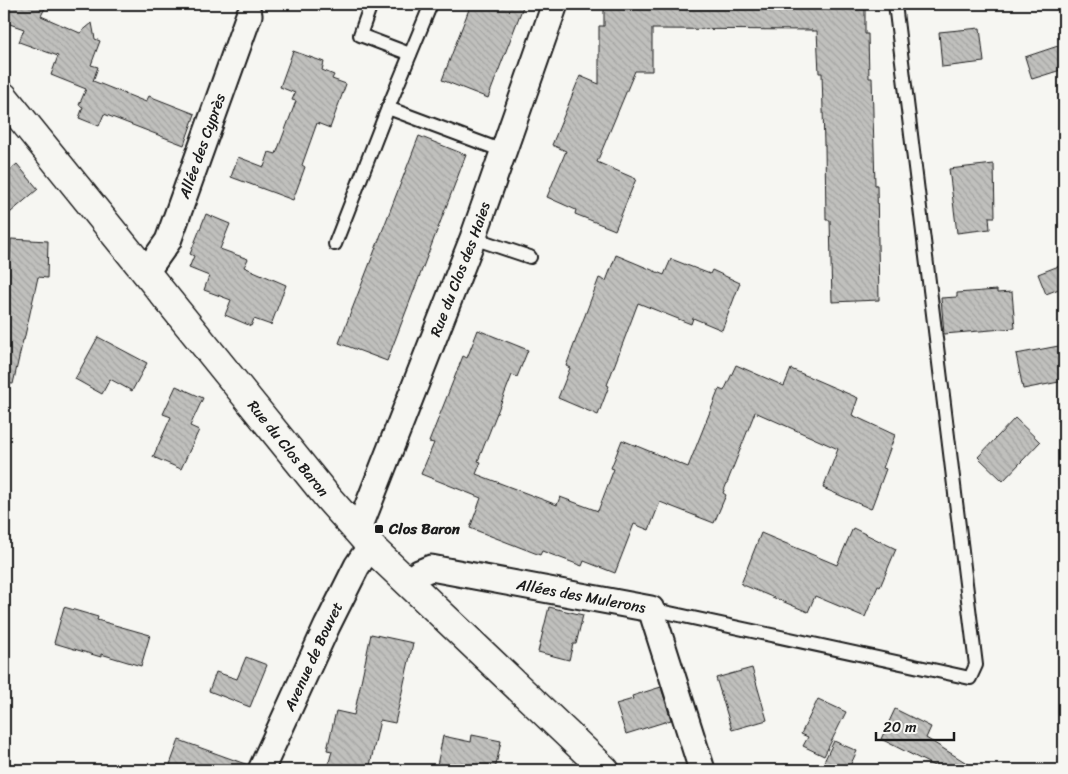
<svg xmlns="http://www.w3.org/2000/svg" width="1068" height="774" font-family="Sriracha,sans-serif">
	<style>
		.building { fill: url(#building-back-hatch); stroke: #1c1c1c }
		.lines { fill: none; stroke-linecap: round; stroke-linejoin: round }
		.service-casing { stroke: #1c1c1c; stroke-width: 16 }
		.minor-casing { stroke: #1c1c1c; stroke-width: 29 }
		.tertiary-casing { stroke: #1c1c1c; stroke-width: 31 }
		.service { stroke: #f6f6f2; stroke-width: 12 }
		.minor { stroke: #f6f6f2; stroke-width: 25 }
		.tertiary { stroke: #f6f6f2; stroke-width: 28 }
		.poi-dot { fill: #1c1c1c; stroke: #f6f6f2; stroke-width: 2 }
		.labels { text-anchor: middle; stroke-width: 4.5; stroke-linejoin: round; paint-order: stroke }
		.street-label { font-size: 15px; fill: #1c1c1c; stroke: #f6f6f2 }
		.poi-label { font-size: 15px; font-weight: bold; fill: #1c1c1c; stroke: #f6f6f2; text-anchor: start }
	</style>
	<defs>
		<pattern id="building-back-hatch" width="6" height="6" patternUnits="userSpaceOnUse" patternTransform="scale(1.25)"><rect width="6" height="6" fill="#c0c0bd"/><path d="M-1 5l2 2M0 0l6 6M5-1l2 2" fill="none" stroke="#a4a4a2"/></pattern>
	</defs>
	<rect width="100%" height="100%" fill="#f6f6f2"/>
	<filter id="ink" filterUnits="userSpaceOnUse"><feTurbulence type="fractalNoise" baseFrequency=".02" numOctaves="2"/><feDisplacementMap in="SourceGraphic" scale="10" xChannelSelector="R" yChannelSelector="G"/><feConvolveMatrix kernelMatrix="1 2 1 2 8 2 1 2 1" color-interpolation-filters="sRGB"/></filter>
	<g filter="url(#ink)">
		<g class="building">
			<path d="M4,4h43l-6,12 39,17 12,-10 3,16 5,2 -9,24 7,2 -5,14 53,21 3,-6 46,18 -11,31 -80,-31 -5,12 -20,-8 4,-11 -4,-2 7,-16 -35,-14 7,-19 -39,-14 5,-13 -20,-7z"/>
			<path d="M471,4h53l-36,94 -46,-18z"/>
			<path d="M604,4h261v30h3l1,44h3l3,107h2l2,115 -47,2 -2,-82h-4l-1,-75h-1l-2,-72h-3l-2,-42h-5v-1l-160,-1v42h-17l-38,91 39,17 -21,51 -40,-16 1,-4 -29,-13 19,-46 -14,-6 28,-69 19,8v-58h5z"/>
			<path d="M980,28l4,34 -42,5 -3,-35z"/>
			<path d="M1064,44v25l-32,10 -7,-22z"/>
			<path d="M293,51l31,11 -2,8 12,5 -2,4 14,5 -16,44 -13,-5 -15,42 3,2 -12,33 -62,-23 7,-20 26,10 5,-15 7,2 20,-53 -4,-1 3,-7 -15,-6z"/>
			<path d="M419,136l47,19 -79,206 -48,-18z"/>
			<path d="M17,164l21,25 -34,29v-43z"/>
			<path d="M994,164l1,53h-6l1,12 -33,4 -8,-64z"/>
			<path d="M206,214l24,10 -10,25 28,10 -4,8 42,18 -15,40 -17,-6 -3,7 -26,-11 6,-15 -27,-10 5,-14 -20,-8 5,-12 -4,-2z"/>
			<path d="M11,239l37,2 -1,37 -9,-1 -14,63h-1l-10,44 -9,-1v-80h4v-44h2z"/>
			<path d="M616,255l48,20 7,-16 39,15 2,-4 28,13 -18,47 -29,-12 -2,6 -53,-21 -31,82 2,1 -11,29 -40,-17 12,-30 -4,-2 33,-88 7,3z"/>
			<path d="M1064,264v23l-18,7 -8,-20z"/>
			<path d="M997,290v3l15,-1 3,36 -71,6 -3,-36 16,-1v-4z"/>
			<path d="M478,330l50,20 -11,27 -5,-2 -34,86 3,1 -5,12 81,31 3,-8 38,14 16,-42 -3,-1 11,-28 66,27 31,-78 5,2 12,-26 48,21 7,-17 67,29 -6,17 43,20 -12,33 3,1 -15,40 -48,-21 15,-39 -83,-37 -32,81 3,2 -12,28 -54,-21 -11,28 -15,-6 -19,49 -31,-12 -2,5 -40,-15 -2,4 -70,-27 11,-30 -60,-24 13,-31 -5,-1 34,-86 4,2z"/>
			<path d="M98,337l49,26 -15,28 -22,-12 -8,15 -27,-15z"/>
			<path d="M1064,345v36l-41,8 -7,-35z"/>
			<path d="M176,386l27,12 -13,28 9,4 -18,39 -28,-12 18,-40 -8,-3z"/>
			<path d="M1015,418l25,24 -37,39 -25,-24z"/>
			<path d="M853,528l43,21 -16,38 -2,-1 -13,31 -50,-21 -7,16 -67,-28 20,-51 76,32z"/>
			<path d="M64,607l34,10 -1,3 53,15 -9,31 -40,-12v3l-47,-14z"/>
			<path d="M549,607l34,8 -7,29h-3l-4,16 -31,-8z"/>
			<path d="M371,634l42,9 -18,80 -15,-3 -11,50h-42l5,-19 -5,-1 9,-39 18,4z"/>
			<path d="M246,657l21,8 -17,42 -41,-16 7,-19 21,7z"/>
			<path d="M752,668l15,52 -35,10 -16,-52z"/>
			<path d="M661,687l10,33 -45,14 -10,-30 17,-5 -1,-3z"/>
			<path d="M818,699l28,13 -22,44 -21,-10 5,-9 -7,-3z"/>
			<path d="M895,709l36,18 -5,11 52,32h-36l-61,-31z"/>
			<path d="M472,735l29,6 -6,29h-59l7,-34 28,6z"/>
			<path d="M179,740l69,25 -1,5h-79z"/>
			<path d="M834,741l23,10 -9,19h-28z"/>
		</g>
		<g class="lines">
			<g class="service-casing">
				<g id="service">
					<path d="M371,4l-11,31 50,19"/>
					<path d="M388,108l43,-104"/>
					<path d="M473,238l57,19"/>
					<path d="M335,244l53,-136 115,43"/>
					<path d="M651,609l319,69 6,-13 -81,-661"/>
				</g>
			</g>
			<g class="minor-casing">
				<g id="minor">
					<path id="s1" d="M146,272l22,-31 81,-226"/>
					<path id="s2" d="M358,531l115,-293 82,-234"/>
					<path id="s3" d="M408,582l11,-9 12,-5 220,41 51,161"/>
					<path id="s4" d="M261,770l66,-144 30,-60 6,-9 12,-6"/>
				</g>
			</g>
			<g class="tertiary-casing">
				<g id="tertiary">
					<path id="s5" d="M4,97l325,402 46,52 230,219"/>
				</g>
			</g>
			<use href="#service" class="service"/>
			<use href="#minor" class="minor"/>
			<use href="#tertiary" class="tertiary"/>
		</g>
	</g>
	<rect class="poi-dot" x="374" y="524" width="10" height="10" rx="2.5"/>
	<g class="labels">
		<g class="street-label">
			<text dy="5" stroke="none"><textPath href="#s1" startOffset="139">Allée des Cyprès</textPath></text>
			<text dy="5" stroke="none"><textPath href="#s2" startOffset="281">Rue du Clos des Haies</textPath></text>
			<text dy="5" stroke="none"><textPath href="#s5" startOffset="452">Rue du Clos Baron</textPath></text>
			<text dy="5" stroke="none"><textPath href="#s3" startOffset="180">Allées des Mulerons</textPath></text>
			<text dy="5" stroke="none"><textPath href="#s4" startOffset="125">Avenue de Bouvet</textPath></text>
		</g>
		<g class="poi-label">
			<text x="389" y="534">Clos Baron</text>
		</g>
	</g>
	<rect width="1068" height="774" fill="none" stroke="#f6f6f2" stroke-width="20"/>
	<rect x="10" y="10" width="1048" height="754" fill="none" stroke="#1c1c1c" stroke-width="2" filter="url(#ink)"/>
	<path d="M876 732v8h78v-8" fill="none" stroke="#1c1c1c" stroke-width="2.5"/>
	<text x="883" y="732" font-size="15" fill="#1c1c1c" stroke="#f6f6f2" stroke-width="4" paint-order="stroke">20 m</text>
</svg>
